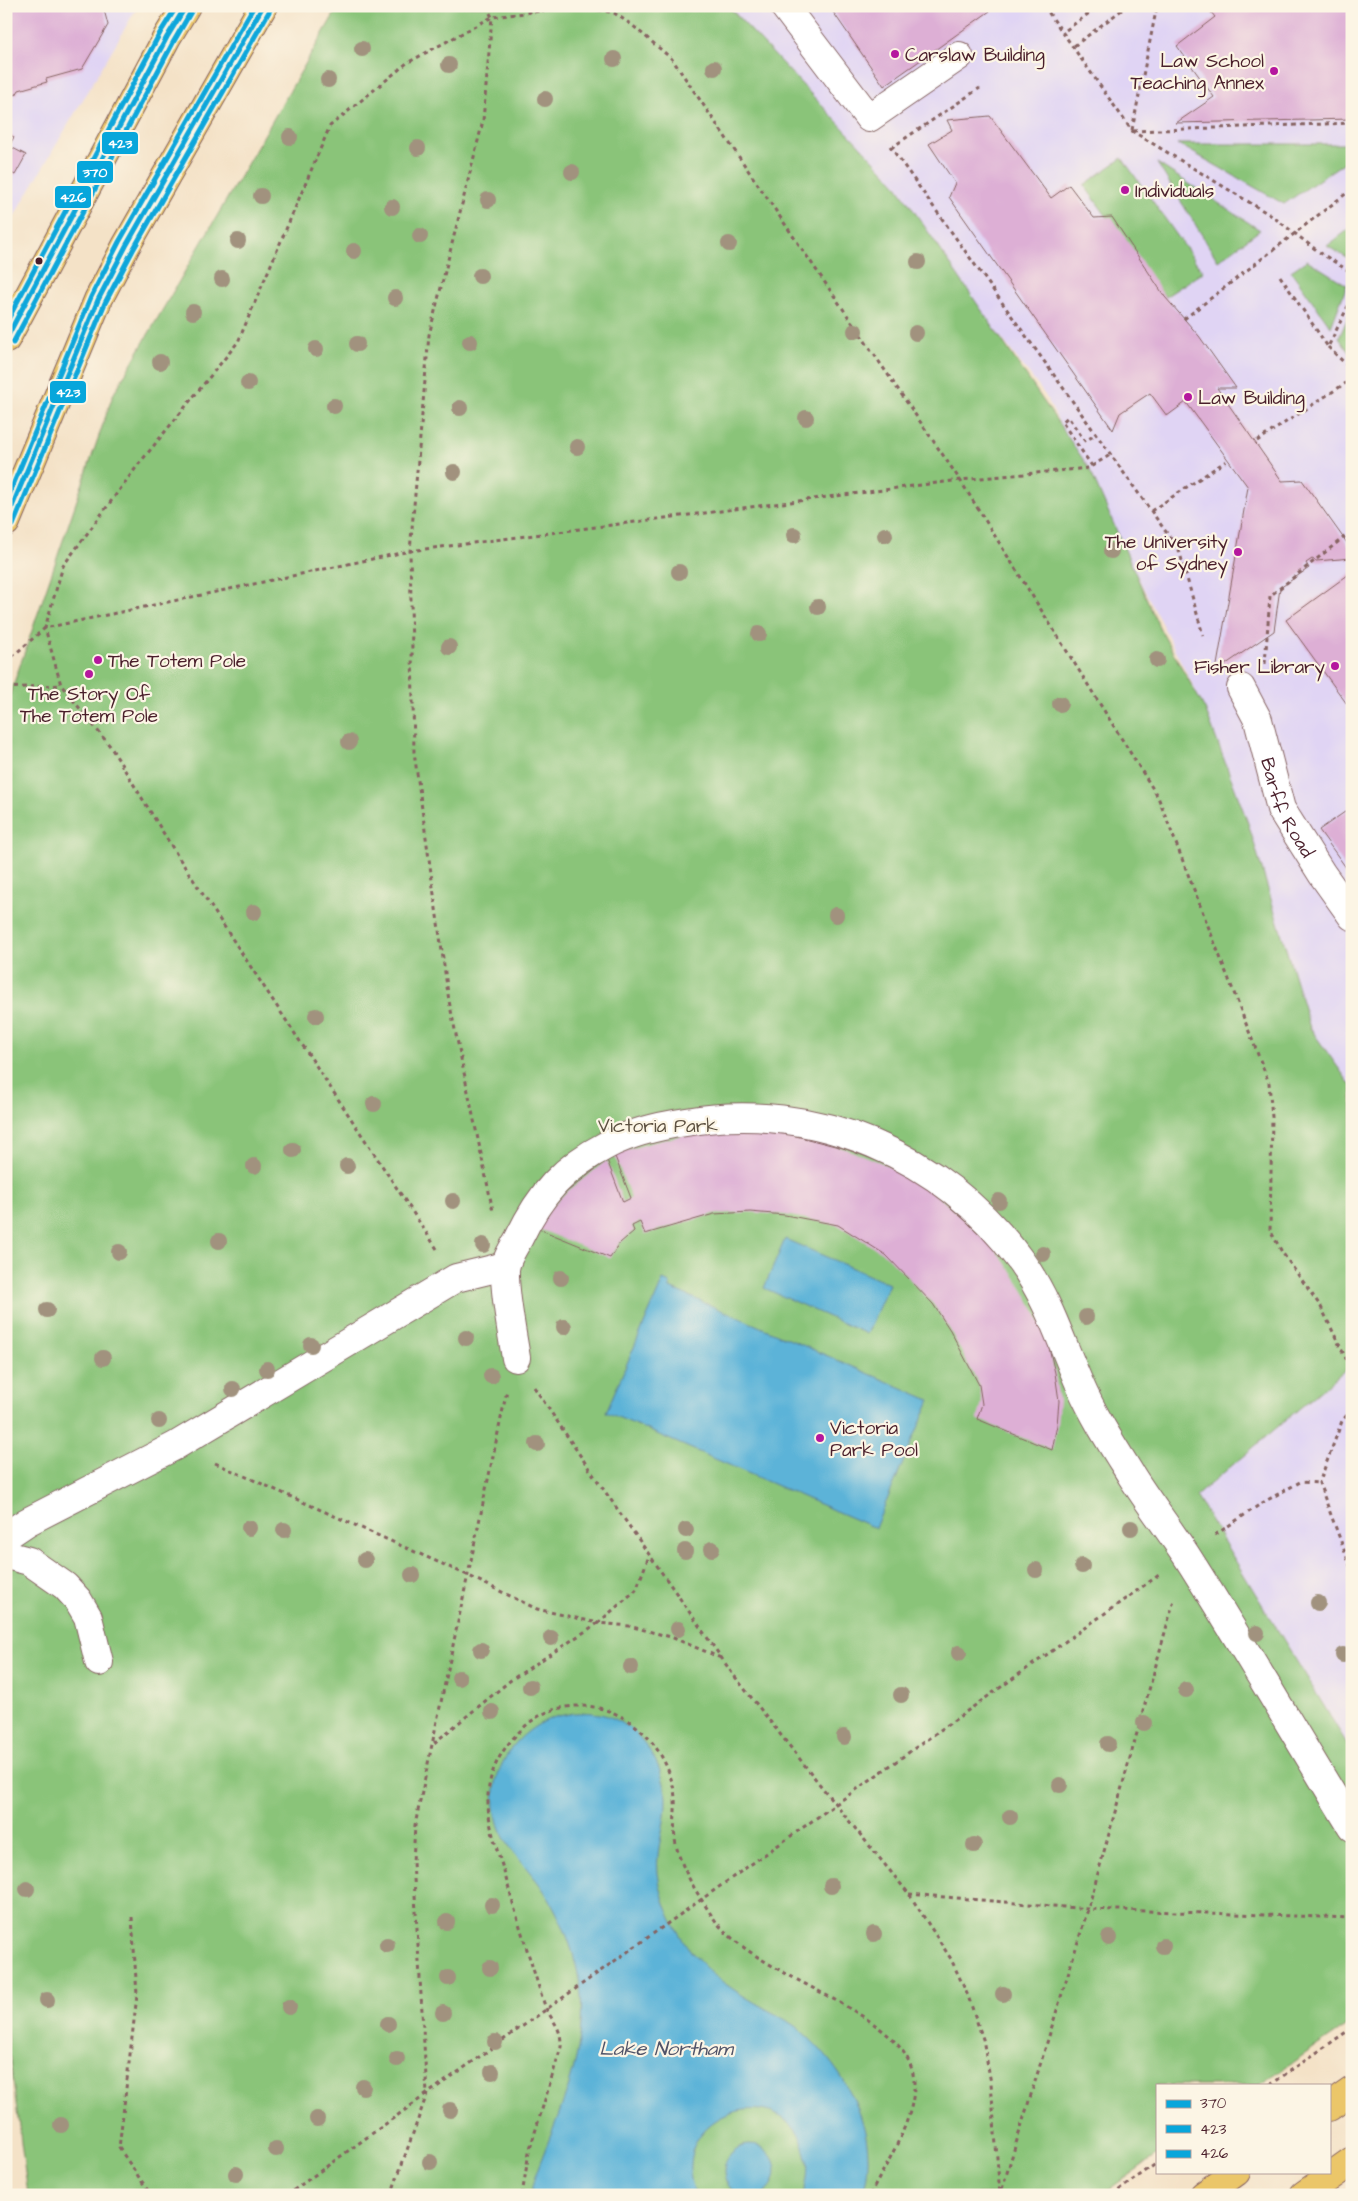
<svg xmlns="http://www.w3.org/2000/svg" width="1358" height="2201" font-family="'Architects Daughter',sans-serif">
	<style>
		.built { fill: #e0d4f4 }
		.green { fill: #8ac479; stroke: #6a7252 }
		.water { fill: #5bb3d8; stroke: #526982 }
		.building { fill: #ddafd5 }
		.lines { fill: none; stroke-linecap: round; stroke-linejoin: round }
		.minor-casing { stroke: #866362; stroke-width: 30 }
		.highway-casing { stroke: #866362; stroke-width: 30 }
		.path { stroke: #866362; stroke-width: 3; stroke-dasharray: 4 4; stroke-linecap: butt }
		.minor { stroke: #fff; stroke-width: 28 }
		.highway { stroke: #ebc669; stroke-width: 28 }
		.bus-1-casing { stroke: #fcf5e5; stroke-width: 9 }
		.bus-2-casing { stroke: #fcf5e5; stroke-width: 9 }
		.bus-3-casing { stroke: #fcf5e5; stroke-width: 9 }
		.bus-1 { stroke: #07a6db; stroke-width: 5 }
		.bus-2 { stroke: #07a6db; stroke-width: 5 }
		.bus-3 { stroke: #07a6db; stroke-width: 5 }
		.tree { fill: #a1927e }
		.poi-dot { fill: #b5179e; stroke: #fcf5e5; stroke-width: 2 }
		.bus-dot { fill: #4a1f2b; stroke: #fcf5e5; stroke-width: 2 }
		.labels { text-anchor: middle; stroke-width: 4.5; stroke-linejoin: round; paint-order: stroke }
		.poi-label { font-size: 19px; fill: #4a1f2b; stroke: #fcf5e5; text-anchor: start }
		.street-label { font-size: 19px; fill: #4a1f2b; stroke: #fcf5e5 }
		.park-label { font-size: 19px; fill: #5d5142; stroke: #fcf5e5 }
		.water-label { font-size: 20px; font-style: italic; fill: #505368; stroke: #fcf5e5 }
		.line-badge { stroke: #fcf5e5; stroke-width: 2 }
		.badge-label { font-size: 14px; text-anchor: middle; font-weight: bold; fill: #fff }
	</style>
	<rect width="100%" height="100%" fill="#fcf5e5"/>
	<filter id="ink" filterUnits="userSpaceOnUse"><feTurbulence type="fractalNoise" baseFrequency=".02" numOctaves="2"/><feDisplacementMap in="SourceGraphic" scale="10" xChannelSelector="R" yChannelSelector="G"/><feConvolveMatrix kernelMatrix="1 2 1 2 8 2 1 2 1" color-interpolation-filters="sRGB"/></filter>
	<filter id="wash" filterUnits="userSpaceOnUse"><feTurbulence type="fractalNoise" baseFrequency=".0096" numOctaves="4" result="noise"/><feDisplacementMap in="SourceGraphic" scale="20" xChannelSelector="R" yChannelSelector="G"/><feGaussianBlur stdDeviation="1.12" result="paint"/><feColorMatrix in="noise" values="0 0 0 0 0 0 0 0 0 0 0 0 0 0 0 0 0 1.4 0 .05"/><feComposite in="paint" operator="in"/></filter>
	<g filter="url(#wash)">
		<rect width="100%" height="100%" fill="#f4e2c7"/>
		<g class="built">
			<path d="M6,6h132l-132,224z"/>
			<path d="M726,6h626v1093l-42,-71 -105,-319 -160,-314 -207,-271z"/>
			<path d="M1352,1364v390l-156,-258z"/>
		</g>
		<g class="green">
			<path d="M339,6h389l167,177 194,285 71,161 45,80 43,114 62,205 42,59v277l-156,132 156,256v270l-93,63h-102v70l-56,40h-1073l-22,-167v-1322l107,-311z"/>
			<path d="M1178,144h174v13l-68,47z"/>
			<path d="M1122,158l81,114 -38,25 -81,-112z"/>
			<path d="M1157,163l103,67 -42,31z"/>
			<path d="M1352,227v34l-25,-15z"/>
			<path d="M1307,260l40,25 -16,42 -40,-56z"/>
			<path d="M1352,308v46l-1,1 -12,-17z"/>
		</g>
		<g class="water">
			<path d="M785,1239l104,45 -22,50 -103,-46z"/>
			<path d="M663,1280l7,3v5l260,112 -55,128 -269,-116z"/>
			<path d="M574,1713c7,0 13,-1 19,0 40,3 71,47 73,85 1,26 -11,49 -8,75 3,25 12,46 25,67 19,30 46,48 76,65 12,7 25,13 36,21 48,38 89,107 67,169h-60c6,-11 7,-29 4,-41 -18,-81 -145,-42 -110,41h-166l5,-19c23,-62 54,-123 45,-190 -5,-36 -21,-76 -43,-105 -13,-17 -29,-32 -37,-52 -17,-47 7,-93 52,-111 7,-3 15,-3 22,-5z"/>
			<circle cx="750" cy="2171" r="26"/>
		</g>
		<g id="blocks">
			<g class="building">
				<path d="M6,6h97l5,19 -26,44 -36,10 1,3 -28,8 -3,5 -10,-5z"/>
				<path d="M829,6h168l-113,80z"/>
				<path d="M1206,6h146v113l-176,4 38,-26 -37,-51 38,-29z"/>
				<path d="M990,116l61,82 18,-13 25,33 18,-1 53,80 34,39 37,52h-19l65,93 20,-1 50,70v8l-36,3 -4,-2 -6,4 3,5 -29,20 -6,43 -58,40 32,-184 -62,-85 -19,14 -17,-23 -30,20 -7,17 -164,-233 6,-14 -26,-39 23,-14 -5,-10z"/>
				<path d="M6,133l8,4 -5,9 17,9 -11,20 -9,-5z"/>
				<path d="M1352,572v139l-66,-91z"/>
				<path d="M1352,807v69l-33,-46z"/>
				<path d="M719,1131h34l35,3 55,14 37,14 38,20 21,15 28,25 28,27 21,29 19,32 13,33 7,30 4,28 -2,24 -5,25 -75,-31 5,-15 -3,-19 -29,-55 -17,-26 -47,-49 -48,-30 -53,-10 -35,-3 -36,2 -69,20 -5,-12 -8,4 2,5 -14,12 -10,15 -71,-29 10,-19 15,-16 43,-34 16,42 8,-4 -17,-44 36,-11 33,-8z"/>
			</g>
		</g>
	</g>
	<g filter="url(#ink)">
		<use href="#blocks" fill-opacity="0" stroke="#866362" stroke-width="1"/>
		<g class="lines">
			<g class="minor-casing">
				<g id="minor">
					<path d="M784,6l85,112 90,-62"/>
					<path id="s1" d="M1241,688l17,32 23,89 41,65 30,42"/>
					<path d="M516,1358c-4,-26 -12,-64 -11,-89 1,-10 9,-22 14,-31 21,-44 45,-71 88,-93 25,-13 52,-19 79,-23 129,-22 257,33 334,138 28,38 41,82 60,125 14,32 33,61 51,90 17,27 37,53 55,80 57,89 110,181 166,272"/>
					<path d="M6,1536l21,-14 148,-76 281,-168 49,-12"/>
					<path d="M6,1555l23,6 36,25 13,14 10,17 11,45"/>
				</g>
			</g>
			<g class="highway-casing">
				<g id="highway">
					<path d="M6,339l161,-302 19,-31"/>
					<path d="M6,522l92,-222 28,-54 137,-240"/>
					<path d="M1329,2107l23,-16"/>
					<path d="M1204,2195l32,-23"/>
					<path d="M1304,2195l48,-34"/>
				</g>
			</g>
			<g class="path">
				<path d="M486,6l6,11 -9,104 -54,214 -19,216 4,201 35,249 44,210"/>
				<path d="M1044,6l88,125 140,85 47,36 33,21"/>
				<path d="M1066,30l33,-24"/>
				<path d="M1074,46l53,-40"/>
				<path d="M1132,130l25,-124"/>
				<path d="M1133,131l219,-8"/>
				<path d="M890,146l289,404 24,85"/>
				<path d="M891,148l89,-60"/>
				<path d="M1280,276l48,71 24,-49"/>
				<path d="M1184,319l168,-130"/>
				<path d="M1328,347l24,23"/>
				<path d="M1257,441l95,-62"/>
				<path d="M1092,466l18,-11"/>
				<path d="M1151,511l75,-50"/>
				<path d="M6,662l39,-34 365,-77 550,-71 129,-12 3,-2 -30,-44 6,-5 17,24 10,-6"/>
				<path d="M1265,664l5,-68 82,-65"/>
				<path d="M6,688l55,-3"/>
				<path d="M437,1249l-260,-394 -67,-109 -49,-61 -16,-57 18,-62 75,-101 100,-123 92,-216 77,-63 85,-46 65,-8 33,-1 24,5 18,12 40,34 288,421 198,317 111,286 3,34 -2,113 12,22 39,55 31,64"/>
				<path d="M534,1387l56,83 142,203 104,132 73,89 42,65 17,37 15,43 8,44 9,112"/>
				<path d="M1352,1409l-10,12 -23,62 33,88"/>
				<path d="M215,1463l252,112 70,34 61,14 38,-33 13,-34"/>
				<path d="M1215,1535l47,-32 38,-21 19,1"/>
				<path d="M434,1743l77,-63 87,-57 31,3 42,11 50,21"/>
				<path d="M909,1894l179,15 264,9"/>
				<path d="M132,1917l5,78 -18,153 32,47"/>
				<path d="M1270,2085l82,-57"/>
				<path d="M1002,2189l86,-280 86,-309"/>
				<path d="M287,2195l140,-101 -14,-232 2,-37 92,-435"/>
				<path d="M391,2195l36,-101 732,-519"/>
				<path d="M522,2195l7,-43 32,-105c1,-22 -11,-26 -17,-44 -14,-43 -27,-85 -39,-128 -8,-26 -18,-52 -17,-79 1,-31 21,-58 45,-76 18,-13 44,-17 66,-12 40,10 67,43 75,82 3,16 -1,33 1,49 4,27 22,54 37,77 40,61 183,91 200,154 11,38 -25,92 -42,125"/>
				<path d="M1112,2195l45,-32"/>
			</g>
			<use href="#minor" class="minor"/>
			<use href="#highway" class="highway"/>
			<g class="bus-1-casing">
				<g id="bus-1">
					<path d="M6,339l161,-302 19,-31"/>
					<path d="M6,521l92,-221 28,-54 137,-240"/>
				</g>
			</g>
			<g class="bus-2-casing">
				<g id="bus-2">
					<path d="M13,343l161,-302 18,-31"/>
					<path d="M13,525l92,-222 28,-53 137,-240"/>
				</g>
			</g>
			<g class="bus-3-casing">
				<g id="bus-3">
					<path d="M6,323l154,-290 17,-27"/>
					<path d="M6,502l85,-205 28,-55 135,-236"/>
				</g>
			</g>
			<use href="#bus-1" class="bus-1"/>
			<use href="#bus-2" class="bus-2"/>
			<use href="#bus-3" class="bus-3"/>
		</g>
		<g class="tree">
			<circle cx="362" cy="49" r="8"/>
			<circle cx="614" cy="59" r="8"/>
			<circle cx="449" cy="65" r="8"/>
			<circle cx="714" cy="68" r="8"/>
			<circle cx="328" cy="80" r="8"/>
			<circle cx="545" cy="99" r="8"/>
			<circle cx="290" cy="137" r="8"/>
			<circle cx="418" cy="148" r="8"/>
			<circle cx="572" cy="172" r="8"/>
			<circle cx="261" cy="196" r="8"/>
			<circle cx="488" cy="200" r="8"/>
			<circle cx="392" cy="207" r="8"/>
			<circle cx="420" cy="236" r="8"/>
			<circle cx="238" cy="241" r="8"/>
			<circle cx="729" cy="244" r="8"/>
			<circle cx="354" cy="251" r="8"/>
			<circle cx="918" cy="262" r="8"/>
			<circle cx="480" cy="276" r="8"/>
			<circle cx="222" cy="279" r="8"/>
			<circle cx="395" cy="298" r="8"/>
			<circle cx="193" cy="312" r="8"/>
			<circle cx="855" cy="331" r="8"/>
			<circle cx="916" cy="333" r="8"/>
			<circle cx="470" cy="342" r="8"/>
			<circle cx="357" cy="344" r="8"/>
			<circle cx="316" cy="349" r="8"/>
			<circle cx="160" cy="362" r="8"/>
			<circle cx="248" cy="383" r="8"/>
			<circle cx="334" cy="406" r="8"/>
			<circle cx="460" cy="408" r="8"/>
			<circle cx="806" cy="418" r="8"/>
			<circle cx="577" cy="447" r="8"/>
			<circle cx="454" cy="472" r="8"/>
			<circle cx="794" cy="535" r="8"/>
			<circle cx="885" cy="535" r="8"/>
			<circle cx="1111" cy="551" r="8"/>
			<circle cx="679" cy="572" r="8"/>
			<circle cx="818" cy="607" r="8"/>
			<circle cx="759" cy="634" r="8"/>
			<circle cx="449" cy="647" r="8"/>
			<circle cx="1157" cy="660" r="8"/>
			<circle cx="1060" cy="704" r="8"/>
			<circle cx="349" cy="742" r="8"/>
			<circle cx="254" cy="912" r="8"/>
			<circle cx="836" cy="915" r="8"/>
			<circle cx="316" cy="1016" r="8"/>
			<circle cx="374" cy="1104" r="8"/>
			<circle cx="293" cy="1150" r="8"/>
			<circle cx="254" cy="1166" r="8"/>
			<circle cx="347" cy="1166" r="8"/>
			<circle cx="453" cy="1201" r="8"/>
			<circle cx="999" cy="1201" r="8"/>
			<circle cx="219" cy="1241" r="8"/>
			<circle cx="483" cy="1245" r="8"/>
			<circle cx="119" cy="1252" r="8"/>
			<circle cx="1043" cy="1254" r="8"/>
			<circle cx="561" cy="1278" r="8"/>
			<circle cx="47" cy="1310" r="8"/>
			<circle cx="1086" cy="1317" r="8"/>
			<circle cx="564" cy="1327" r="8"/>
			<circle cx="466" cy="1338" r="8"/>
			<circle cx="311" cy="1345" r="8"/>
			<circle cx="103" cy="1358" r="8"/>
			<circle cx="267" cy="1369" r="8"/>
			<circle cx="491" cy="1376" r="8"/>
			<circle cx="233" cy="1389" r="8"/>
			<circle cx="159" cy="1421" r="8"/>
			<circle cx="537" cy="1444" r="8"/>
			<circle cx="249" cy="1528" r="8"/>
			<circle cx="1131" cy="1528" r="8"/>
			<circle cx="284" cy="1530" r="8"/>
			<circle cx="686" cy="1530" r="8"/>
			<circle cx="712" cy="1549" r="8"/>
			<circle cx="685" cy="1551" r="8"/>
			<circle cx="365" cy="1560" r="8"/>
			<circle cx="1082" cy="1566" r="8"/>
			<circle cx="1036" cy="1570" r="8"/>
			<circle cx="412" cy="1575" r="8"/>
			<circle cx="1318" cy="1603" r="8"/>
			<circle cx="678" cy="1629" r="8"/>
			<circle cx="1257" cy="1633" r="8"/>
			<circle cx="551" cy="1638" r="8"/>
			<circle cx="481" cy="1650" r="8"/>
			<circle cx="959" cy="1653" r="8"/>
			<circle cx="1343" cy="1655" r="8"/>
			<circle cx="631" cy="1667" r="8"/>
			<circle cx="459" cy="1678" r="8"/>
			<circle cx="530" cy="1687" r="8"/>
			<circle cx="1186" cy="1690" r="8"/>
			<circle cx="901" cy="1695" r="8"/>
			<circle cx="492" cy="1712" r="8"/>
			<circle cx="1144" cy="1723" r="8"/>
			<circle cx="844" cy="1737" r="8"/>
			<circle cx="1108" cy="1744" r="8"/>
			<circle cx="1060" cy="1785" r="8"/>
			<circle cx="1010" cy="1817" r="8"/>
			<circle cx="974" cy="1845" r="8"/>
			<circle cx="831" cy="1886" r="8"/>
			<circle cx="27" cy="1889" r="8"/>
			<circle cx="492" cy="1905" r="8"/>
			<circle cx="447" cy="1922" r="8"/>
			<circle cx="874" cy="1934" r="8"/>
			<circle cx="1109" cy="1938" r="8"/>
			<circle cx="387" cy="1945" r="8"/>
			<circle cx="1163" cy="1946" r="8"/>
			<circle cx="490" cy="1968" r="8"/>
			<circle cx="448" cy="1978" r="8"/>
			<circle cx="1003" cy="1994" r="8"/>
			<circle cx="47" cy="2000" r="8"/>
			<circle cx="289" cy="2007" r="8"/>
			<circle cx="443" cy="2013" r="8"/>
			<circle cx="388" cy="2024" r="8"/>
			<circle cx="495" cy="2042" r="8"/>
			<circle cx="397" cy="2059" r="8"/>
			<circle cx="492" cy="2072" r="8"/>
			<circle cx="363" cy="2087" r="8"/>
			<circle cx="450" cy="2110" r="8"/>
			<circle cx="317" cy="2119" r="8"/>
			<circle cx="61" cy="2125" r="8"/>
			<circle cx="276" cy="2149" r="8"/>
			<circle cx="430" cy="2162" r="8"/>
			<circle cx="236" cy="2174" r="8"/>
		</g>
	</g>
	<g class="poi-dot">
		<circle cx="895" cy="54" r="5"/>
		<circle cx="1274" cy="71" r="5"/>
		<circle cx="1125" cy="190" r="5"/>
		<circle cx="1188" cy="397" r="5"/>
		<circle cx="1238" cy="552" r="5"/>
		<circle cx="98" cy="660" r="5"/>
		<circle cx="1335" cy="666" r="5"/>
		<circle cx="89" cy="674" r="5"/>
		<circle cx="820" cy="1438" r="5"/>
	</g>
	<circle class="bus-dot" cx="39" cy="261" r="4.5"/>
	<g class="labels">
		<g class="poi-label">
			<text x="905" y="61">Carslaw Building</text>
			<text x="1264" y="67" text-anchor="end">Law School<tspan x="1264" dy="22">Teaching Annex</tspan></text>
			<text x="1135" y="197">Individuals</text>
			<text x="1198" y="404">Law Building</text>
			<text x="1228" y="548" text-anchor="end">The University<tspan x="1228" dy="22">of Sydney</tspan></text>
			<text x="108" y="667">The Totem Pole</text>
			<text x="1325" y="673" text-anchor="end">Fisher Library</text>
			<text x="89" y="700" text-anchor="middle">The Story Of<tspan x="89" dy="22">The Totem Pole</tspan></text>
			<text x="830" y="1434">Victoria<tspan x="830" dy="22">Park Pool</tspan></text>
		</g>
		<g class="street-label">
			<text dy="7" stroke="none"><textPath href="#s1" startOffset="129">Barff Road</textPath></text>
		</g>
		<g class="park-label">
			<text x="658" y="1132">Victoria Park</text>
		</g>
		<g class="water-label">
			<text x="666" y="2055">Lake Northam</text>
		</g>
	</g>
	<g class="line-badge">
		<rect x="101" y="131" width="38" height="24" rx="5" fill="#07a6db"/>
		<rect x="76" y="160" width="38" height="24" rx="5" fill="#07a6db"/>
		<rect x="54" y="185" width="38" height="24" rx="5" fill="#07a6db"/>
		<rect x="49" y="380" width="38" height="24" rx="5" fill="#07a6db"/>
	</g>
	<g class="badge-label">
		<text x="120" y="148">423</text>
		<text x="95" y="177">370</text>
		<text x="73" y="202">426</text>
		<text x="68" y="397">423</text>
	</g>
	<rect width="1358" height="2201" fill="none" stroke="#fcf5e5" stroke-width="25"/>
	<rect x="1156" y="2084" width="175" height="90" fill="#fcf5e5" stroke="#b59f9b"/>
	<rect x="1166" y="2100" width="25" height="8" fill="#07a6db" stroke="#b59f9b"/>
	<text x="1200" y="2108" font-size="15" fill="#4a1f2b">370</text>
	<rect x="1166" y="2125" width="25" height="8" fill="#07a6db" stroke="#b59f9b"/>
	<text x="1200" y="2134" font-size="15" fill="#4a1f2b">423</text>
	<rect x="1166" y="2150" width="25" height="8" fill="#07a6db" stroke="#b59f9b"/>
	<text x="1200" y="2158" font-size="15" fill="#4a1f2b">426</text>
</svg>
